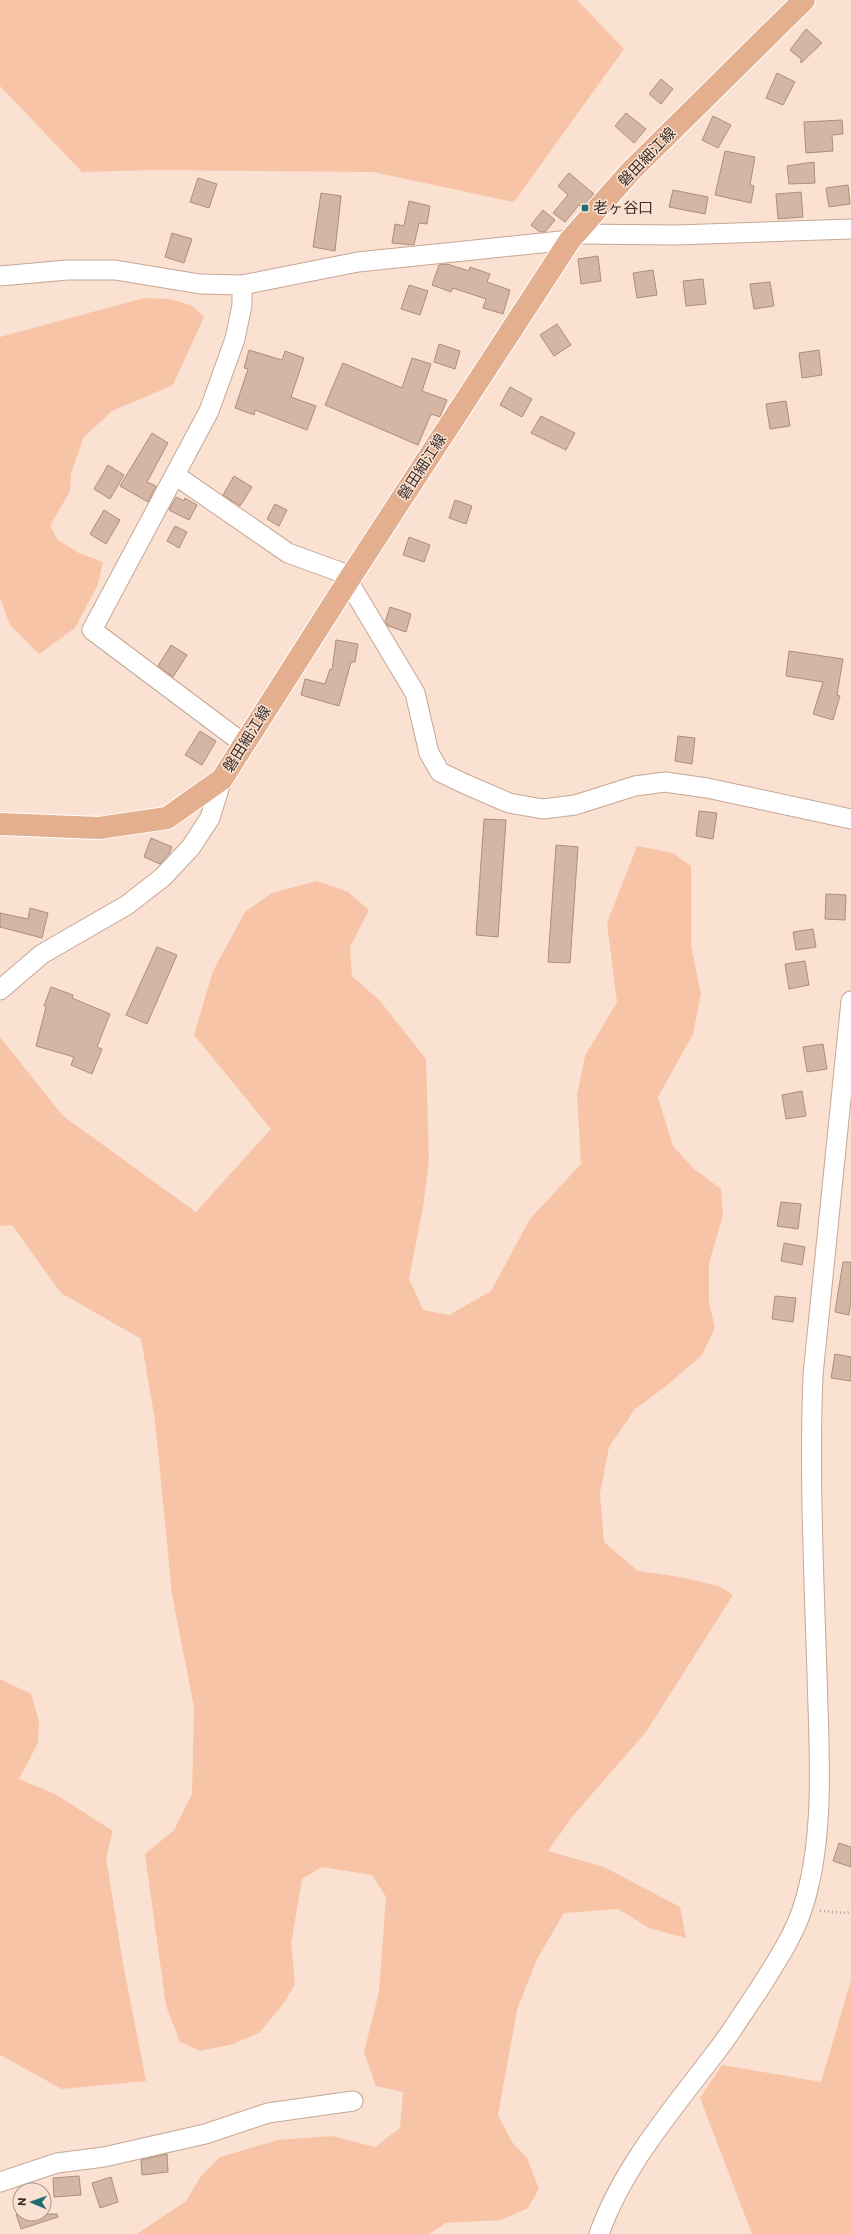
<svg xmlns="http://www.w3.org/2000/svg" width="851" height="2234" font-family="Commissioner,'Noto Sans JP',sans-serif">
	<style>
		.green { fill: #f7c4a7 }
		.building { fill: #d5b6a4; stroke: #ac8e7d }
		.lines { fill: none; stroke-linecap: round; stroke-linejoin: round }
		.minor-casing { stroke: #c5a795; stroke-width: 21 }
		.major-casing { stroke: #fff; stroke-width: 24 }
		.path { stroke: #b7a296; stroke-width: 2.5; stroke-dasharray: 1 3; stroke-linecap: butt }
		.minor { stroke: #fff; stroke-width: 19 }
		.major { stroke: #e3af8e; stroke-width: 22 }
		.poi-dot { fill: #206c71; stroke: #fbe1d2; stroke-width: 1.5 }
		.labels { text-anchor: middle; stroke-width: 3; stroke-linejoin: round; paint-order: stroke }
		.street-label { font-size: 15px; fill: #3a2e27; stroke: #fbe1d2 }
		.poi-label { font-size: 15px; fill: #3a2e27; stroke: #fbe1d2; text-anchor: start }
	</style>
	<rect width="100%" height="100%" fill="#fbe1d2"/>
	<g class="green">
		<path d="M0,0h577l47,49 -110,153 -141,-30 -219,-2 -72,2 -82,-86z"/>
		<path d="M144,298l25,1 22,6 13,12 -31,68 -61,26 -28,26 -13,36 -1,18 -20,35 8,14 21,13 24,9 -5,22 -23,44 -36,26 -29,-29 -10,-27v-261z"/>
		<path d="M637,846l36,7 18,13v80l10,48 -8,40 -35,63 15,49 20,22 28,21 2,26 -14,48v40l6,25 -13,27 -37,32 -30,22 -26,38 -9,46 4,49 34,29 42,6 39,9 14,9 -87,137 -74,85 -24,34 56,16 76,40 6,31 -37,-10 -31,-19 -54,4 -28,48 -19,49 -19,105 14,27 15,16 12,31 -11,19 -27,12 -55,3 -17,11h-292l49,-33 15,-25 19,-19 58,-17 54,-4 43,11 25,-19 3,-36 -27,-6 -12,-34 15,-60 7,-95 -14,-22 -50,-8 -20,12 -11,65 4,40 -11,19 -25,30 -26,11 -33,7 -20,-9 -14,-36 -21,-152 29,-24 18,-36 2,-87 -22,-112 -17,-175 -14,-81 -80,-46 -49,-68 -12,1v-189l63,79 133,96 75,-83 -77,-94 19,-64 32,-59 27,-19 45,-12 31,11 21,18 -19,37 2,29 28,25 46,58 3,102 -6,46 -14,72 14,31 26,5 42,-24 39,-72 51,-55 -4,-69 8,-39 32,-54 -10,-79z"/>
		<path d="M0,1679l31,15 8,27 -1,22 -19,36 36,15 58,37 -7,26 16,101 24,123 -84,8 -62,-34z"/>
		<path d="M851,1980v254h-99l-52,-136 22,-33 99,17z"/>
	</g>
	<g class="building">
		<path d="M806,29l16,14 -21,20v-4l-11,-9z"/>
		<path d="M777,73l18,9 -12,23 -17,-7z"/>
		<path d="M661,79l12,10 -12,15 -12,-10z"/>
		<path d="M626,113l20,16 -12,14 -19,-17z"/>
		<path d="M713,116l18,9 -13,23 -16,-8z"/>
		<path d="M842,120l1,14 -11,1 1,16 -27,2 -2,-31z"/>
		<path d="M725,151l30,6 -5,28 4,1 -3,17 -36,-8z"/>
		<path d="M814,162l1,21 -26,1 -2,-18z"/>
		<path d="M569,173l25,21 -12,13 -3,-2 -14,17 -12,-9 15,-18 -10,-9z"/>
		<path d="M198,178l19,6 -8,24 -19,-6z"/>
		<path d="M848,185l2,19 -21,3 -3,-19z"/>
		<path d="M673,190l35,7 -3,17 -36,-7z"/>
		<path d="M801,192l2,25 -25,2 -2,-25z"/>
		<path d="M321,193l20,3 -6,55 -22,-4z"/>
		<path d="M409,201l21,5 -3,18 -8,-1 -5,22 -22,-2 3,-19 9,2z"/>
		<path d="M543,210l12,10 -10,12h-5l-9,-7z"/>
		<path d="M172,233l20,6 -8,24 -19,-6z"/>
		<path d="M598,256l3,25 -20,3 -3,-25z"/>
		<path d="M447,264l22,7 1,-4 20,7 -3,8 23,8 -7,24 -20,-6 3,-9 -33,-11 -2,4 -19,-7 7,-20z"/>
		<path d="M653,270l4,25 -20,3 -4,-25z"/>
		<path d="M703,279l3,25 -20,2 -3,-25z"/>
		<path d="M770,282l4,24 -20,3 -4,-25z"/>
		<path d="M409,285l19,6 -8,24 -19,-6z"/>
		<path d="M557,324l14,21 -17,11 -14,-21z"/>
		<path d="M439,344l21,7 -5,18 -21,-7z"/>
		<path d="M249,350l33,10 3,-9 19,7 -13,39 25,9 -9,24 -52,-20 -1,5 -19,-7 13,-39 -4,-1z"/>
		<path d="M819,350l3,25 -20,3 -3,-25z"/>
		<path d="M412,358l19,6 -9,27 25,9 -7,17 -9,-3 -13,31 -93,-40 18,-42 59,25z"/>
		<path d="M510,387l22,12 -10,18 -22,-12z"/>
		<path d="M786,401l4,25 -20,3 -4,-25z"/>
		<path d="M541,416l34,17 -9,17 -35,-17z"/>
		<path d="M152,433l16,10 -21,39 9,4 -8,16 -28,-16z"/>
		<path d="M108,465l16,10 -14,24 -16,-10z"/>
		<path d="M234,476l18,11 -12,19 -17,-11z"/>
		<path d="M176,497l8,4 1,-3 12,7 -8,15 -20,-10z"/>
		<path d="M455,500l17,6 -6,18 -17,-6z"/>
		<path d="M275,504l12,6 -8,16 -12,-7z"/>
		<path d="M104,510l16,10 -14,24 -16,-10z"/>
		<path d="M175,526l12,6 -8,16 -12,-7z"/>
		<path d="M409,537l21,8 -6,17 -21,-7z"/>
		<path d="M390,607l21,7 -5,18 -18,-6 -3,-4z"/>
		<path d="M336,640l22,4 -3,18h-4l-12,44 -38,-11 4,-16 20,5 5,-15 2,1z"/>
		<path d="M171,645l16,10 -14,22 -15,-11z"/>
		<path d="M789,651l54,8 -6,36 3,1 -7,24 -20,-6 10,-32 -37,-6z"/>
		<path d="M200,731l16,10 -14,24 -17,-10z"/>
		<path d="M678,736l17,2 -3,26 -17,-3z"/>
		<path d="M699,811l18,2 -4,26 -17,-3z"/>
		<path d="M484,819l22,1 -8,117 -22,-2z"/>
		<path d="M151,838l21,9 -3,7 -9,10 -16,-7z"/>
		<path d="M556,845l22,2 -8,116 -22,-1z"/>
		<path d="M826,894l20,1 -1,25 -20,-1z"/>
		<path d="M30,908l18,5 -6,25 -42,-11v-14l28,6z"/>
		<path d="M813,929l3,18 -20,3 -3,-18z"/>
		<path d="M157,947l20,8 -30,69 -21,-9z"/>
		<path d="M805,961l4,24 -20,4 -4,-25z"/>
		<path d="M51,987l22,8 -1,3 38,16 -13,33 5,2 -10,25 -21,-9 3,-8 -38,-11 10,-39 -2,-1z"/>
		<path d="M823,1044l4,25 -20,3 -4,-25z"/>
		<path d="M802,1091l4,25 -20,3 -4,-24z"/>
		<path d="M781,1202l20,2 -3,25 -21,-3z"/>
		<path d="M784,1243l21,4 -3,18 -21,-4z"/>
		<path d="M843,1262h8v37l-2,16 -14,-3z"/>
		<path d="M775,1296l21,2 -3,24 -21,-3z"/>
		<path d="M835,1354l16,3v24l-20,-3z"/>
		<path d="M839,1843l12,4v20l-18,-6z"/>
		<path d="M167,2154l1,18 -26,3 -1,-15z"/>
		<path d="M79,2176l2,19 -27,2 -1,-19z"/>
		<path d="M111,2177l7,25 -18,6 -8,-25z"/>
		<path d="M16,2214h41l1,3 -37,12z"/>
	</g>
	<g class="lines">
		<g class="minor-casing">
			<g id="minor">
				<path d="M575,234l102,1 174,-6"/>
				<path d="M0,276l67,-6h48l85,14 42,1 116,-23 212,-22"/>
				<path d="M242,285v20l-7,34 -26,72 -117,219 152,114"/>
				<path d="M175,475l113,78 63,23"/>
				<path d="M348,581l67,112 14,60 11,19 25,12 44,19 34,6 32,-4 60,-19 30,-4 42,6 144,31"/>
				<path d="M0,990l42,-36 85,-49 36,-28 28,-30 19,-29 12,-39"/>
				<path d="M0,2182l57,-19 47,-6 101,-23 63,-21 85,-12"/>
				<path d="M599,2234c24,-68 74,-125 117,-182 15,-19 28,-41 42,-61 16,-26 34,-52 44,-81 24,-71 17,-161 15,-235 -3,-100 -8,-200 -4,-300l38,-374"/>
			</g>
		</g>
		<g class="major-casing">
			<path id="major" d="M0,824l99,4 68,-10 55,-39 126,-198 222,-341 60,-68 174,-172"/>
		</g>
		<path class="path" d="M820,1911l27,2 4,-2"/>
		<use href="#minor" class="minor"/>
		<use href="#major" class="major"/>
	</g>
	<rect class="poi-dot" x="581" y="204" width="8" height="8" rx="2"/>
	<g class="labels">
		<g class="street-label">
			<text transform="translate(647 157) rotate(-46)" y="5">磐田細江線</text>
			<text transform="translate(422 467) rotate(-57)" y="5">磐田細江線</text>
			<text transform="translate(247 739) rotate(-58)" y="5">磐田細江線</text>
		</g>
		<g class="poi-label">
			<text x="593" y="213">老ヶ谷口</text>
		</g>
	</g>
	<g transform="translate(32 2202) rotate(272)"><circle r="19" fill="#fbe1d2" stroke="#ae998e"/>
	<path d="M0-3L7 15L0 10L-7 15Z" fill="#206c71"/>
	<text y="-6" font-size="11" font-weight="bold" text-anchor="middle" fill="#3a2e27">N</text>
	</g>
</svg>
